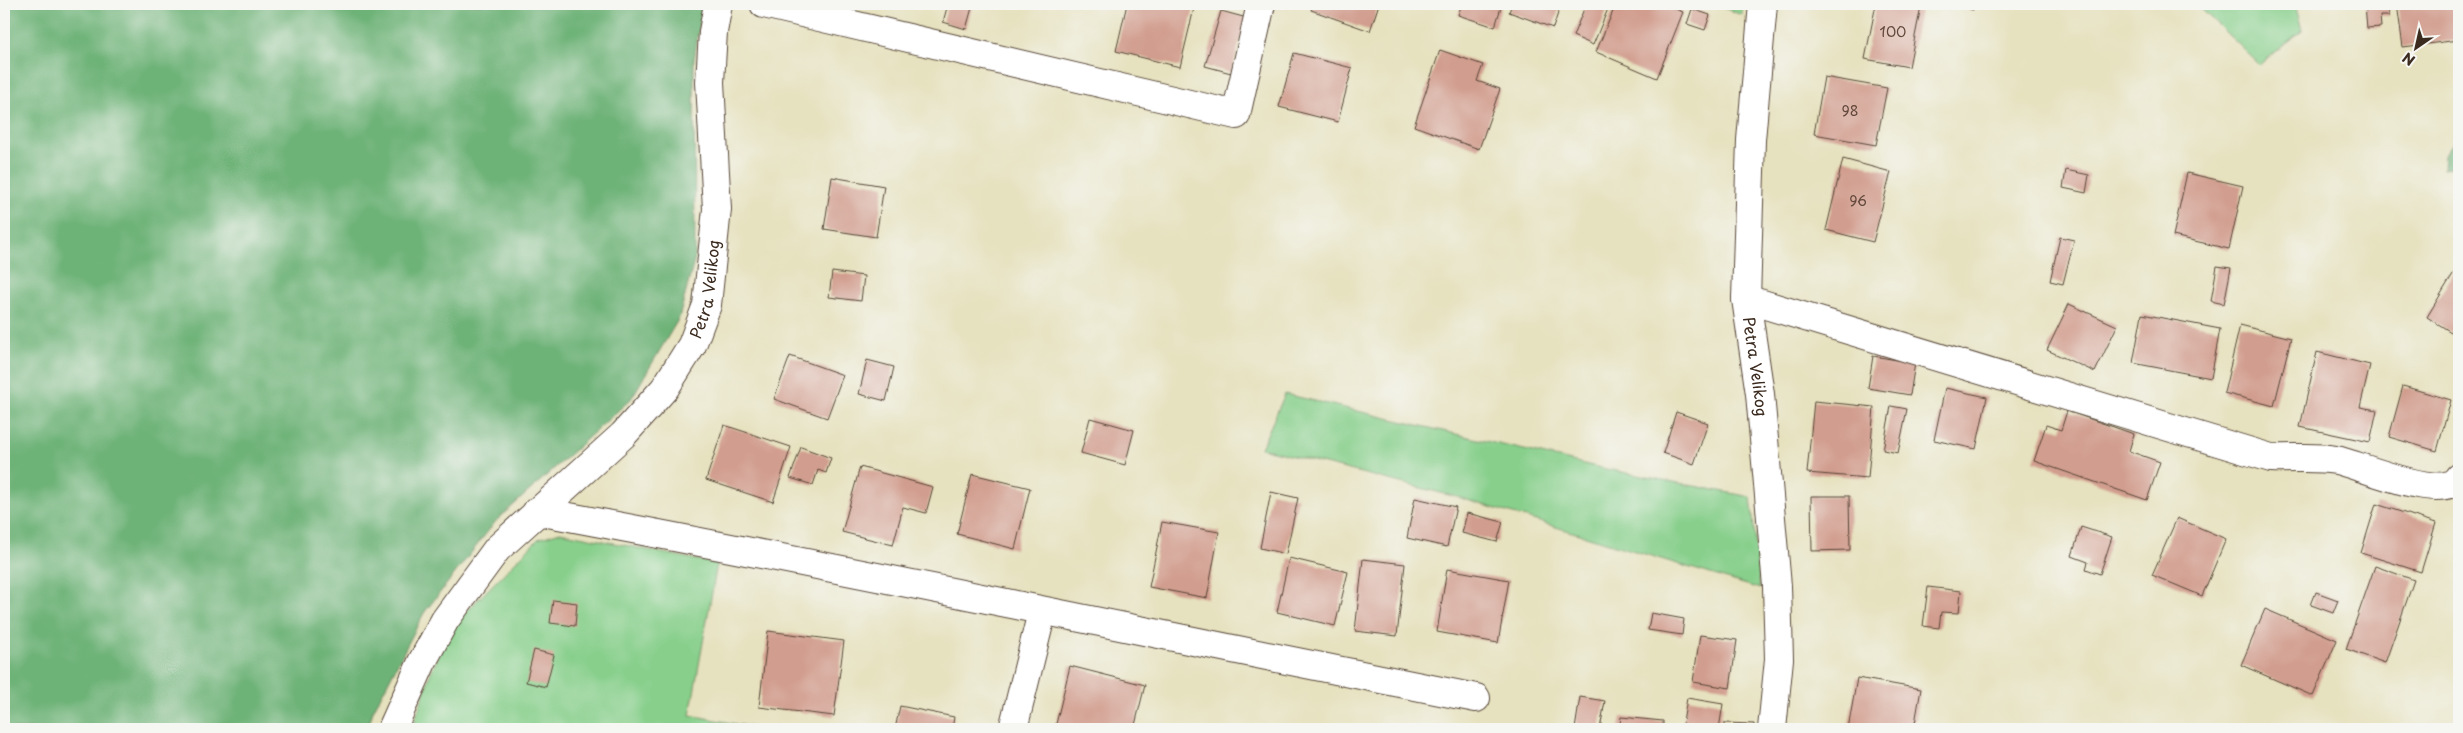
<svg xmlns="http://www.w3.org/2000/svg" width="2463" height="733" font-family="'Playpen Sans',sans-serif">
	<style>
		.green { fill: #87cf8b; stroke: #617c54 }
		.forest { fill: #6db277; stroke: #546e4a }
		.building { fill: #d19d8e }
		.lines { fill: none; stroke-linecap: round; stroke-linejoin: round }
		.minor-casing { stroke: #554536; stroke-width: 30 }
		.minor { stroke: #fff; stroke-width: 28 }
		.labels { text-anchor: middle; stroke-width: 4.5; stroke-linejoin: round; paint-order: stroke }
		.number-label { font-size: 14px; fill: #60473a }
		.street-label { font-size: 16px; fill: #3b2a1e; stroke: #f6f6f2 }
	</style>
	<rect width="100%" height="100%" fill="#f6f6f2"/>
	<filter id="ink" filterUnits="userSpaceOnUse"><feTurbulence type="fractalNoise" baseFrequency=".02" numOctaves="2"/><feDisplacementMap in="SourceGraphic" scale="10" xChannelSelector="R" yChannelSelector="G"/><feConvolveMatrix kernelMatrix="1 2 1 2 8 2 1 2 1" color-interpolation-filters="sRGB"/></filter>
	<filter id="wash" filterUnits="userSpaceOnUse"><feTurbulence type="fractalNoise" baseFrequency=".0096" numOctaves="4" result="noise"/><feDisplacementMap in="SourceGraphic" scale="20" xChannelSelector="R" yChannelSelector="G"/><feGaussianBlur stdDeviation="1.12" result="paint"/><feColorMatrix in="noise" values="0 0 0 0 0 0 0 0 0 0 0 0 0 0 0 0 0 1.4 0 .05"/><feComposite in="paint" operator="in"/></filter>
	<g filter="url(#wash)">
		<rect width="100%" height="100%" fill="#e6e1be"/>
		<g class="green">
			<path d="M1713,4h29v11z"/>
			<path d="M2196,4h99l7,26 -42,35z"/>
			<path d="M1285,394l316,74 150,29 9,92 -303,-92 -196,-49z"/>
			<path d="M560,532l157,32 -27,151 72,14h-350l19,-57 21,-46 86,-87z"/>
		</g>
		<g class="forest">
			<path d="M4,4h699l-9,56 1,198 -16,60 -48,81 -135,122 -72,92 -51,98 -5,18h-364z"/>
			<path d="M2458,136l1,32 -4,-1 -12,2 1,-14z"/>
		</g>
		<g id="blocks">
			<g class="building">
				<path d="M948,4h25l-7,25 -23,-7z"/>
				<path d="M1127,4h68l-15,63 -64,-16z"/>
				<path d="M1313,4h66l-9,27 -59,-21z"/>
				<path d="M1462,4h40l-7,23 -37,-12z"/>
				<path d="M1512,4h49l-8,24 -44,-16z"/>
				<path d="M1586,4h24l-17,41 -20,-9z"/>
				<path d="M1616,4h47l20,8 -26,66 -61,-26z"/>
				<path d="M1876,4l45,2 -12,61 -44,-8z"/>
				<path d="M1952,4h23l-2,6z"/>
				<path d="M2383,4h5l1,12h-9l1,11 -14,1 -2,-23z"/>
				<path d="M2397,4h59l3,36 -56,7z"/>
				<path d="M1692,9l18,6 -5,15 -18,-6z"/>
				<path d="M1221,11l26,7 -16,55 -26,-7z"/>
				<path d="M1440,50l43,15 -6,16 23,8 -21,60 -65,-23z"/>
				<path d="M1294,53l58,15 -14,54 -59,-15z"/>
				<path d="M1824,77l63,11 -11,57 -62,-11z"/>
				<path d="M1843,159l48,13 -18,70 -47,-12z"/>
				<path d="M2066,170l23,5 -3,18 -23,-5z"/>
				<path d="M2187,173l56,13 -14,63 -56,-13z"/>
				<path d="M832,177l52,9 -8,51 -52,-8z"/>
				<path d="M2060,237l14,3 -11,44 -13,-3z"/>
				<path d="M2459,264v73l-32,-20z"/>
				<path d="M2217,266l14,2 -7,36 -13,-3z"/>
				<path d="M832,272l32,4 -3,25 -32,-4z"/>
				<path d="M2069,304l48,22 -22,46 -48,-22z"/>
				<path d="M2142,314l78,15 -9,49 -78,-15z"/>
				<path d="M2240,325l51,13 -17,68 -50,-13z"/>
				<path d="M2317,352l53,13 -10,42 17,3 -7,32 -70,-15z"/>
				<path d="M790,356l53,19 -16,43 -53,-19z"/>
				<path d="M1873,356l42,7 -5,32 -42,-7z"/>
				<path d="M867,360l27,7 -8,34 -27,-7z"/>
				<path d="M2403,386l48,14 -14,51 -48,-14z"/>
				<path d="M1945,388l42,9 -11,52 -42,-9z"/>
				<path d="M1814,401l60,6 -6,71 -61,-5z"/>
				<path d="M1891,406l16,3 -9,44 -15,-3z"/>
				<path d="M2067,411l67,23 -5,17 31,11 -13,38 -113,-39 12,-36 15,5z"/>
				<path d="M1676,412l32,11 -14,41 -31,-11z"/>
				<path d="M1090,418l44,12 -9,35 -44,-12z"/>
				<path d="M724,425l67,22 -18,55 -67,-22z"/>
				<path d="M801,447l30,11 -5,15 -8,-3 -5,15 -23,-7z"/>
				<path d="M860,467l73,20 -7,26 -23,-6 -10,38 -51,-13z"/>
				<path d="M972,474l58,14 -15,61 -58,-15z"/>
				<path d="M1271,492l27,6 -12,56 -26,-6z"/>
				<path d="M1811,496h38l1,54 -38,1z"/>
				<path d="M1415,498l41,9 -9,40 -40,-9z"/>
				<path d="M2376,504l60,19 -15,49 -60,-19z"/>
				<path d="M1467,513l36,9 -6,20 -35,-9z"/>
				<path d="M2177,518l49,21 -24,57 -50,-21z"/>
				<path d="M1162,522l57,10 -12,66 -58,-11z"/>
				<path d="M2081,527l31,10 -12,37 -14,-5 2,-7 -16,-6z"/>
				<path d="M1289,558l59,14 -13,54 -58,-14z"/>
				<path d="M1363,559l42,5 -8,72 -42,-5z"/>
				<path d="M2375,566l39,14 -29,83 -39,-14z"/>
				<path d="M1447,569l62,11 -11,63 -61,-11z"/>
				<path d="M1928,587l33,4 -2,22 -18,-1 -2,16 -16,-2z"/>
				<path d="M2316,592l22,8 -5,13 -22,-8z"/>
				<path d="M553,600l24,3 -2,23 -25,-3z"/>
				<path d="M2265,609l72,31 -24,56 -72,-31z"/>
				<path d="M1651,613l33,6 -2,16 -34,-5z"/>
				<path d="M768,631l76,10 -10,75 -75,-9z"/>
				<path d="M1700,635l37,5 -7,48 -37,-6z"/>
				<path d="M534,650l20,5 -8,32 -20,-5z"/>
				<path d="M1070,666l75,19 -11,44h-58l-20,-5z"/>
				<path d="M1857,678l64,11 -7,40h-66z"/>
				<path d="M1580,697l25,4 -5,28h-25z"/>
				<path d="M1687,698l36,6 -4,25h-37z"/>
				<path d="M900,706l54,11 -2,12h-57z"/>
				<path d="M1621,717l42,4v8h-44z"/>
				<path d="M1725,723l29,1v5h-29z"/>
			</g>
		</g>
	</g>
	<g filter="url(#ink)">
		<use href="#blocks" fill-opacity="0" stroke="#554536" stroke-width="1"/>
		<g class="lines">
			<g class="minor-casing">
				<g id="minor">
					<path d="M764,4l472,111 25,-111"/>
					<path id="s1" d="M1763,4l-12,136 -5,159 14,95 17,192 2,73 -7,70"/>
					<path d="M1746,299l525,159c22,1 43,-2 65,2 25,5 107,43 123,17"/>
					<path d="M537,511c314,58 626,125 939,187"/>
					<path id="s2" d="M392,729l30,-67 23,-42 52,-71 126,-114 42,-47 27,-43 15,-40 10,-96 -7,-127 3,-50 5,-28"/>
					<path d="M1013,729l29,-117"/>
				</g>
			</g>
			<use href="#minor" class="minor"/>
		</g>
	</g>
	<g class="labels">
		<g class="number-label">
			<text x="1893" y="37">100</text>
			<text x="1850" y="116">98</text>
			<text x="1858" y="206">96</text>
		</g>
		<g class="street-label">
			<text dy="6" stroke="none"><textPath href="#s2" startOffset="551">Petra Velikog</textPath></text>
			<text dy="6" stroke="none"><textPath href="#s1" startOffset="364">Petra Velikog</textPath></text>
		</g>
	</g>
	<rect width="2463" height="733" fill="none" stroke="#f6f6f2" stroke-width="20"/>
	<g transform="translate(2416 48) rotate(214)" stroke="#f6f6f2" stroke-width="4" paint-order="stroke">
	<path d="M0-4L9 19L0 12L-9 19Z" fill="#3b2a1e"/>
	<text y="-8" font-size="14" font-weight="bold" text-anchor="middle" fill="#3b2a1e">N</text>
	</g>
</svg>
